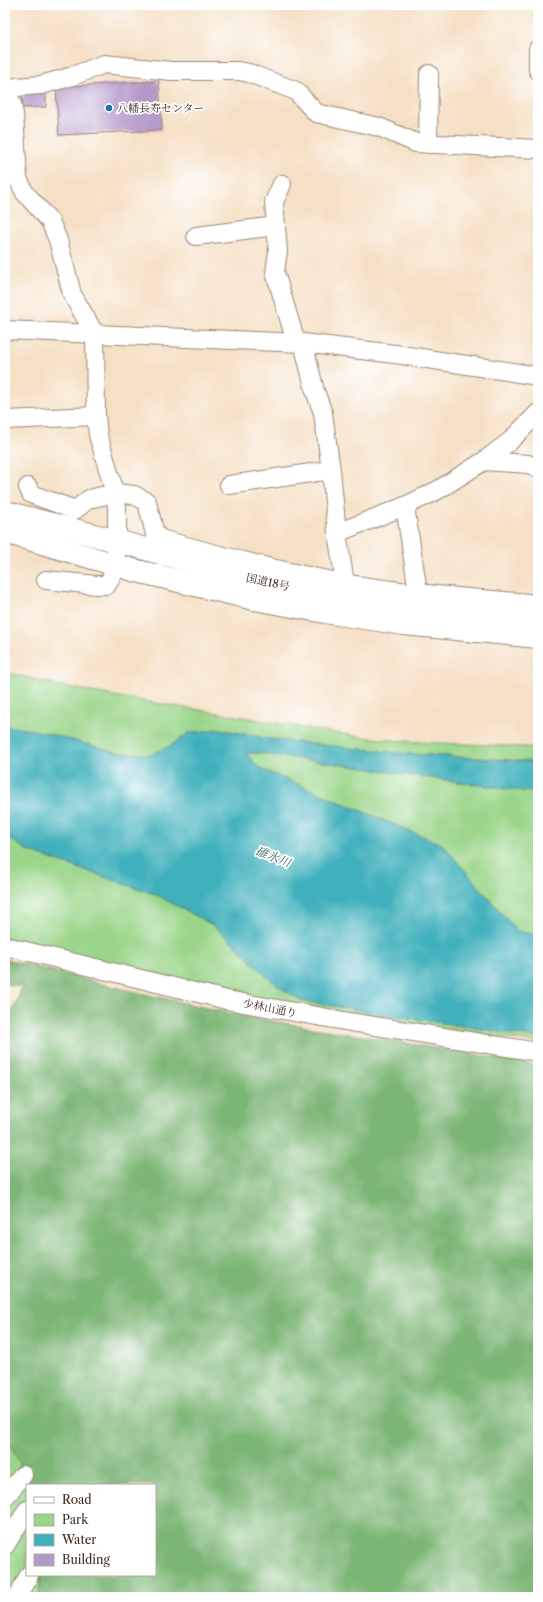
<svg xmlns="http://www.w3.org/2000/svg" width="543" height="1602" font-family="'Libre Caslon Text','Noto Serif JP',serif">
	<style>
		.green { fill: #9ad589; stroke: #6a8054 }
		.forest { fill: #7bb675; stroke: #5b704a }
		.water { fill: #41b0bc; stroke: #3e6d6d }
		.building { fill: #b399ca }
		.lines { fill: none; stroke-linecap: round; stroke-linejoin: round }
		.minor-casing { stroke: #988572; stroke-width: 20 }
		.highway-casing { stroke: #988572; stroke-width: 24 }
		.minor { stroke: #fff; stroke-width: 18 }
		.highway { stroke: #fff; stroke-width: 22 }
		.poi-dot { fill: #1f6fb2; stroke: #fff; stroke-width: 1.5 }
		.labels { text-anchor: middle; stroke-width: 3.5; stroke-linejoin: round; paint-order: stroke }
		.poi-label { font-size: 11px; fill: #3b2a1e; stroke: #fff; text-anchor: start }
		.street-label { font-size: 11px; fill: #3b2a1e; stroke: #fff }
		.water-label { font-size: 12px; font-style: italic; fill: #3d605d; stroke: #fff }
	</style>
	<rect width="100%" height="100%" fill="#fff"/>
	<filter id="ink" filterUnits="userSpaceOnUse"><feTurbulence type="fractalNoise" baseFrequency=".025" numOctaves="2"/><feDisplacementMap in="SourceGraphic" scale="8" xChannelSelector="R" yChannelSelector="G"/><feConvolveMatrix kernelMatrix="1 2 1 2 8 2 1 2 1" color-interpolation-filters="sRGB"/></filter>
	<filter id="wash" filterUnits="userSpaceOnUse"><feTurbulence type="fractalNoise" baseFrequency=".012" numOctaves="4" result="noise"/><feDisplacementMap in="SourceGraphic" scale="16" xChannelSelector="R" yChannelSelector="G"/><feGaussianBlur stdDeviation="0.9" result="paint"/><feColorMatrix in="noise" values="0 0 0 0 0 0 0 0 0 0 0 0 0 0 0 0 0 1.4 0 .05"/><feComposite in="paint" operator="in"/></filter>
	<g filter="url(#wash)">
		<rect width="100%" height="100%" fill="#f5e0c5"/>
		<g class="green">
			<path d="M5,672c74,20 150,31 226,43 53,9 105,20 159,25 49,4 99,4 148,8v14l-141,-9 -128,-14 -49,-10 -31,4 -17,12 -22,10 -30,-2 -82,-22 -33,-5z"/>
			<path d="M244,753h14c94,12 186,28 280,40v142l-21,-4 -74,-86 -182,-76z"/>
			<path d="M5,835l23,16 127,43 56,30 26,22 15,17 50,38 236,37v5c-79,-13 -160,-23 -239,-38 -99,-18 -196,-43 -294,-67z"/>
			<path d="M5,1434l21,41 3,10h-2v90h14l-2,22h-34z"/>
		</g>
		<path class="forest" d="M5,959l126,32 116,26 291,48v532h-499l2,-22h114v-90h-126l-3,-10 -21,-41v-404l17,-43 -17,-3z"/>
		<path class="water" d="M5,726l33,5 82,22 30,2 22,-10 17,-12 31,-4 49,10 128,14 141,9v31c-94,-12 -186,-28 -280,-40h-13l16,16 182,76 74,86 21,4v103l-236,-37 -18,-11 -17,-13 -30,-31 -26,-22 -56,-30 -127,-43 -23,-16z"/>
		<g id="blocks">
			<g class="building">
				<path d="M159,81l3,49 -103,5 -3,-48z"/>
				<path d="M46,91v16l-23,1 -1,-16z"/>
			</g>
		</g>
	</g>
	<g filter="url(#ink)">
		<use href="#blocks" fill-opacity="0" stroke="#988572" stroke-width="1"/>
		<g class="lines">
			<g class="minor-casing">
				<g id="minor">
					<path d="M538,49v21"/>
					<path d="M5,91l7,12 2,11 4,65 7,14 25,28 8,19 14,54 23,40 1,82 2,19 17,58 2,15v33l-2,24 -3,11 -5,9h-10l-51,-5"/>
					<path d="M5,91l11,-4 25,-2 32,-9 31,-12 67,7h68l10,2 47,18 20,22 63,14 37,16 122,6"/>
					<path d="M428,144l1,-70"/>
					<path d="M282,184l-8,18 4,49 -3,21 21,70"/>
					<path d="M196,236l80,-10"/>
					<path d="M5,330l298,13 92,11 143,22"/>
					<path d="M303,343l12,48 8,22 8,57 6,63 8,50"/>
					<path d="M5,420l91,-4"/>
					<path d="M484,461l44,3 10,4"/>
					<path d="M229,485l102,-15"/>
					<path d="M28,487l3,7 44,16 14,-11 26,-6 19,2 13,7 8,32 6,5c60,17 121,33 183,44 64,11 130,15 194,21"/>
					<path d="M405,506l13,86"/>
					<path d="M337,533l68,-27 33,-16 46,-29 25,-19 29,-29"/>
					<path d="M5,946l222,54 123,22 188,30"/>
					<path d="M5,1497l18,-22"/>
					<path d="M5,1546l22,-36"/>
					<path d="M17,1597l12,-22"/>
				</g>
			</g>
			<g class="highway-casing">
				<g id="highway">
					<path d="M5,512l112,29 132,37 74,15 81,13 134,13"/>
					<path d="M5,532l128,38 121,29 71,13 79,12 134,13"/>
				</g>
			</g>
			<use href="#minor" class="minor"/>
			<use href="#highway" class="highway"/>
		</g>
	</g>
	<circle class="poi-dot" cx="109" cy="108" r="4"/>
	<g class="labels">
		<g class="poi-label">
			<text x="117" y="112">八幡長寿センター</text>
		</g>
		<g class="street-label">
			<text transform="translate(268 582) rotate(12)" y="4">国道18号</text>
			<text transform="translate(270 1008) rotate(11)" y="4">少林山通り</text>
		</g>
		<g class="water-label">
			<text transform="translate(273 857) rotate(21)" y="4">碓氷川</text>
		</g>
	</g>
	<rect width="543" height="1602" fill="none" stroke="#fff" stroke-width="20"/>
	<rect x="26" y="1484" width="130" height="92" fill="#ffffff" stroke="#b1aaa5"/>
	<rect x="34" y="1497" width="20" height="6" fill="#ffffff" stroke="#b1aaa5"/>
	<text x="62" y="1504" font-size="12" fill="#3b2a1e">Road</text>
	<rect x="34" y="1514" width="20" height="12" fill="#9ad589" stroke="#b1aaa5"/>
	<text x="62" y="1524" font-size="12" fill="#3b2a1e">Park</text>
	<rect x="34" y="1534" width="20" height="12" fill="#41b0bc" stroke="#b1aaa5"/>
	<text x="62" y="1544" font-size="12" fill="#3b2a1e">Water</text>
	<rect x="34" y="1554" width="20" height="12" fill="#b399ca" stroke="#b1aaa5"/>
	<text x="62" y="1564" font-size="12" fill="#3b2a1e">Building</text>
</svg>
